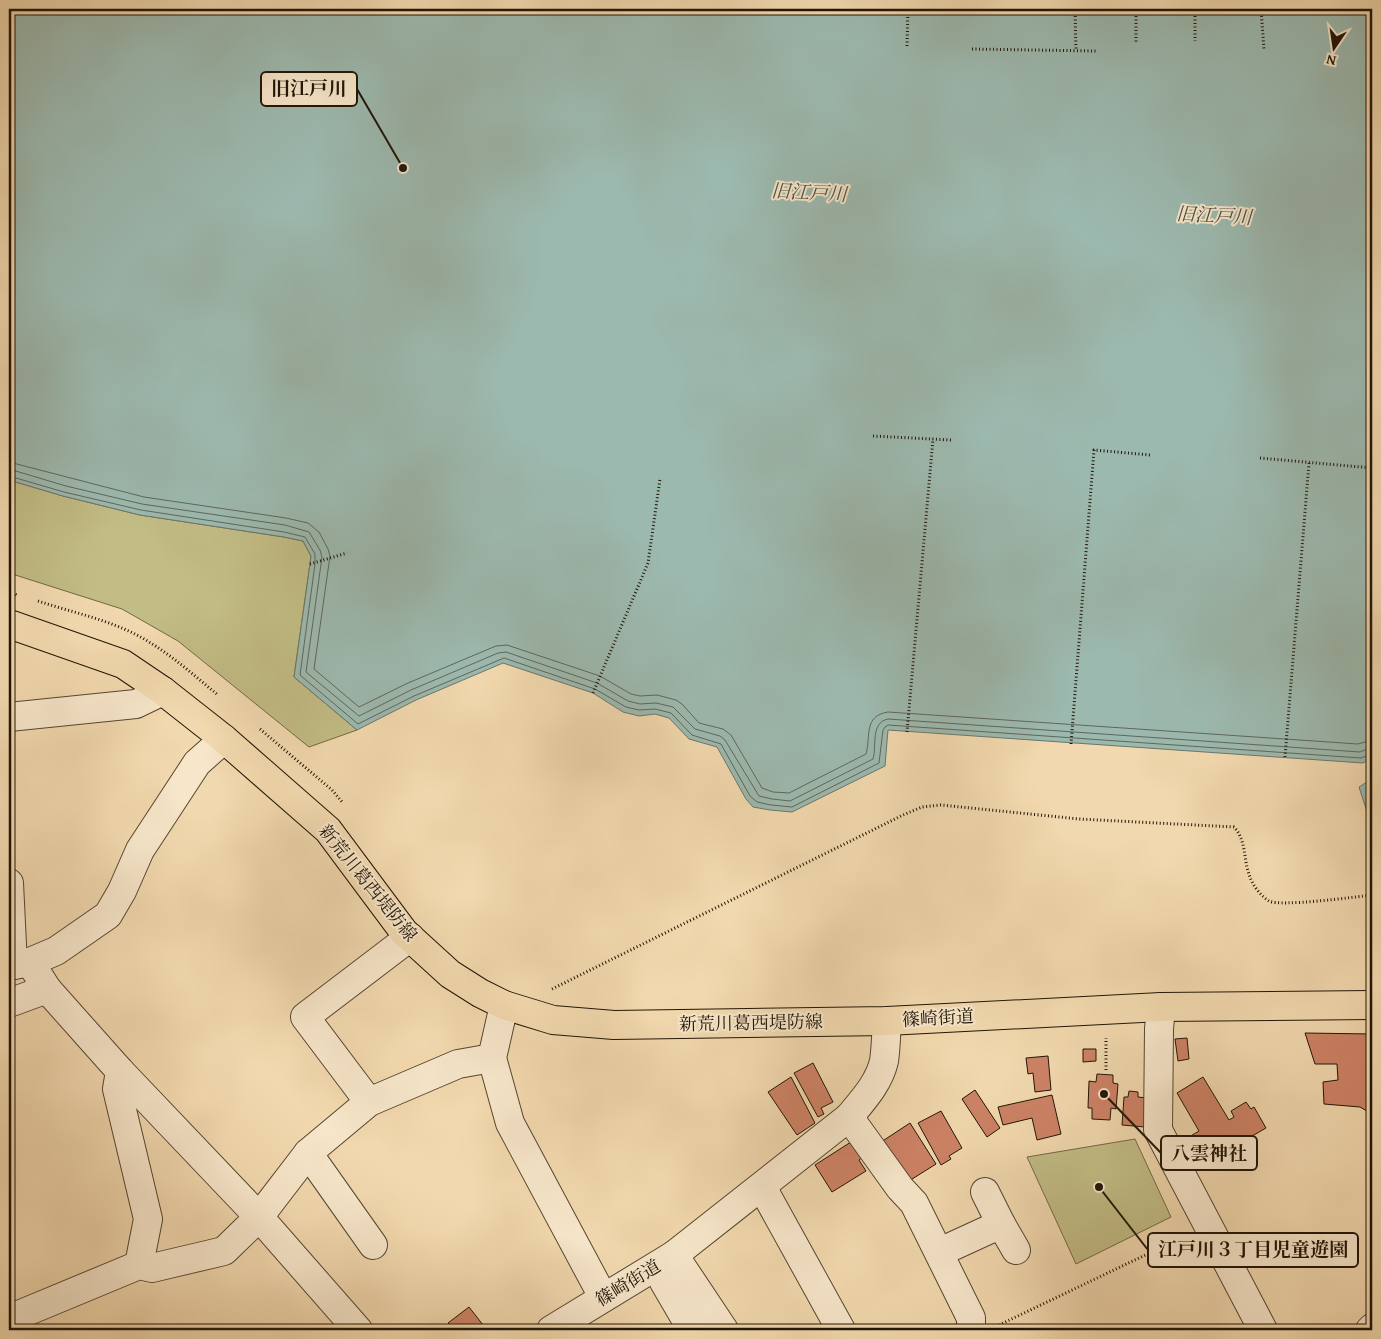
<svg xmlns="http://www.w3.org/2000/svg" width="1381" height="1339" font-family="'Gentium Book Plus','Noto Serif JP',serif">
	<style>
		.green { fill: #c2bc85; stroke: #716846 }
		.water { fill: #9cb9af; stroke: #6a776c }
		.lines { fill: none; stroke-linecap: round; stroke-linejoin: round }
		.shore { stroke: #5e675b; stroke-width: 1 }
		.building { fill: #cd8265; stroke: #201507 }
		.minor-casing { stroke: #544631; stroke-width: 30 }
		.major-casing { stroke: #201507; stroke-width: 30 }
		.path { stroke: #201507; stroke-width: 3; stroke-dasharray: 1 2.5; stroke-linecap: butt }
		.minor { stroke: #f7e6ca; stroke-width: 28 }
		.major { stroke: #f2d8ae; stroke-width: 28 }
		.labels { text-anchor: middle; stroke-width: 4; stroke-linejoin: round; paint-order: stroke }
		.street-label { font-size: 18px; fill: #201507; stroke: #f7e6ca }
		.water-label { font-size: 19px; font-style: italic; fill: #4b4e42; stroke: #f7e6ca }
		.leader { fill: none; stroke: #201507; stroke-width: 2 }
		.callout-dot { fill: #201507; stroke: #f7e6ca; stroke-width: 2 }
		.callout { fill: #f7e6ca; stroke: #201507; stroke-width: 2 }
		.callout-label { font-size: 19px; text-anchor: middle; font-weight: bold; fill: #201507 }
	</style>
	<rect width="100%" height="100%" fill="#f2d8ae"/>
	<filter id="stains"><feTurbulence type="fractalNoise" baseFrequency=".004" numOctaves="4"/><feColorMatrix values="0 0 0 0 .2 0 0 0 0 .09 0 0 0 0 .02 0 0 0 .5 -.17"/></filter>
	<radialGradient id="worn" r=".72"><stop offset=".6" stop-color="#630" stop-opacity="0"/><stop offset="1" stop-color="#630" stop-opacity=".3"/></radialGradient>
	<g class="green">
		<path d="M9,480l54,16 77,19 144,22 19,4 8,15 -1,8 -16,113 63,53 -48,17 -131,-106 -56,-32 -113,-36z"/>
		<path d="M1135,1139l36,78 -95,47 -49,-107z"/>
	</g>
	<g class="water">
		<path d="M9,9h1363v749l-9,5 -475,-33 -3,36 -93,46 -22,-2 -17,-3 -7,-8 -29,-52 -28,-8 -20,-21 -14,-4 -16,2 -16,-4 -30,-19 -90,-30 -87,37 -59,30 -63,-53 16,-113 1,-8 -8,-15 -19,-4 -144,-22 -77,-19 -54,-16z"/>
		<path d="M1372,779v45h-1l-12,-37z"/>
	</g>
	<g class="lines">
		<g class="shore">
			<path d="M9,462l135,35 142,21 22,5 11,9 9,17 2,7 -16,113 45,38 49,-24 88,-37 11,-1 93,31 31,18 9,2 17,-1 19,5 6,4 17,19 24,6 8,6 31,53 11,4 16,1 77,-39c5,-17 -3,-38 22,-42l470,32 14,-4"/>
			<path d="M9,469l57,17 76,18 143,21 24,7 11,18 2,7 -16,115 53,44 52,-26 87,-37 8,-1 91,31 31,18 12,3 16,-1 17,4 22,22 25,7 5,4 34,56 13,3 18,2 83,-42c4,-13 -3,-36 15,-40l472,33 12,-5"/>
			<path d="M9,476l55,16 77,18 143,22 21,5 10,17v10l-15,111 58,49 56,-28 90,-38 91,31 31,18 13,3 16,-1 16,4 21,22 29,9 29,52 7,6 14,3 21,2 87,-44 4,-33 2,-3 3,-2 473,33 11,-4"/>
		</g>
	</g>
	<g class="building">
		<path d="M1305,1033l67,1v80l-12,-7 -36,-3 -1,-22 15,-2 -1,-16h-22z"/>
		<path d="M1187,1038l2,21 -11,2 -3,-22z"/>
		<path d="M1083,1049h13v12l-13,1z"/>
		<path d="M1048,1056l3,34 -16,2 -2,-19 -5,1 -2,-16z"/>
		<path d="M813,1063l20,39 -12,6 3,6 -6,3 -24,-44z"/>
		<path d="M1097,1074l16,1v8l5,1 -2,25 -5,-1 -1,12 -18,-1v-11h-4l1,-27 7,1z"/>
		<path d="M791,1077l24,46 -18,12 -29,-43z"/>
		<path d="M1203,1077l26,43 5,-3 -3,-6 15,-9 5,7 3,-2 12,21 -45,26 3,5 -17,9 -18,-31 10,-6 -22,-38z"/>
		<path d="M975,1090l25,38 -13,9 -25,-38z"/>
		<path d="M1129,1091l9,1v5l9,1 -2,29 -23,-2 2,-28h4z"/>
		<path d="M1052,1095l9,39 -24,6 -5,-22 -29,7 -5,-18z"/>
		<path d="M941,1111l21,37 -13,8 2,3 -10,6 -23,-42z"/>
		<path d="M910,1123l26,41 -27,17 -31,-37z"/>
		<path d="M854,1140l10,16 -5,4 7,11 -34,21 -17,-27z"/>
		<path d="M469,1307l18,23h-34l-5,-7z"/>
	</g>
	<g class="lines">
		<g class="minor-casing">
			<g id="minor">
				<path d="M9,717l127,-13 27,-13"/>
				<path d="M9,883l4,82"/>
				<path d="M30,962l17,27 73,82 139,146 99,113"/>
				<path d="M9,966l21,-4 26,-11 52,-36 14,-24 18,-41 57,-87 27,-24"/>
				<path d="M9,1003l38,-14"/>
				<path d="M504,1005l-12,53 18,65 93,174"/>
				<path d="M1161,1007l-2,22 -1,101 105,200"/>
				<path d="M120,1071l-3,18 31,130 -9,46"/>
				<path d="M369,1102l-64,-85 105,-80"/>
				<path d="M849,1117l51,71 14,15 57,115v12"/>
				<path d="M308,1153l65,92"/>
				<path d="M762,1187l79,143"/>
				<path d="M985,1192l16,32"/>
				<path d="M940,1252l61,-28 15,26"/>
				<path d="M674,1255l50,75"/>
				<path d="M664,1282l28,48"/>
				<path d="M9,1319l130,-54 13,3 72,-17 35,-34 49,-64 61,-51 89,-38 34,-6"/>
				<path d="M551,1330l123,-75 175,-138c14,-17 30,-34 35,-56 2,-13 2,-27 3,-40"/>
				<path d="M1370,1330l2,-2"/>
			</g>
		</g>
		<g class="major-casing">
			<path id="major" d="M9,624l114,40 40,27 61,48 104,91 76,102 46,42 30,19 24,12 49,15 61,5 273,-4 274,-14 211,-2"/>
		</g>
		<g class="path">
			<path d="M1075,9l1,42"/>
			<path d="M1136,9v33"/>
			<path d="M1195,9v32"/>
			<path d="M1261,9l3,40"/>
			<path d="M907,46l1,-37"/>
			<path d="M972,49l124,2"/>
			<path d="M873,436l78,4"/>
			<path d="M1260,458l112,10"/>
			<path d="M310,564l37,-11"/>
			<path d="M9,592l8,3"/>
			<path d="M38,601c36,12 78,20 111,41 25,15 47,35 69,53"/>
			<path d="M593,693l55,-130 12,-84"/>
			<path d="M260,729l72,61 11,13"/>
			<path d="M907,732l26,-293"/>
			<path d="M1071,744l23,-294 56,5"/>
			<path d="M1285,757l24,-294"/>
			<path d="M552,989l351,-174 19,-8 19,-2 138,14 155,8c13,14 9,33 16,50 3,9 11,19 19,24 11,6 86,-4 103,-6"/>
			<path d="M1106,1070v-32"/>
			<path d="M999,1325l184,-88"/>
		</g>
		<use href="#minor" class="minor"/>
		<use href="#major" class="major"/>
	</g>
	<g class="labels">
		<g class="street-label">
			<text transform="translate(368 883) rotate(51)" y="6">新荒川葛西堤防線</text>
			<text transform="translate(938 1018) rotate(-3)" y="6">篠崎街道</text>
			<text transform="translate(751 1023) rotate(-1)" y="6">新荒川葛西堤防線</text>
			<text transform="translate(628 1283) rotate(-31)" y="6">篠崎街道</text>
		</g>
		<g class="water-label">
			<text transform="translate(809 192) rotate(3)" y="7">旧江戸川</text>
			<text transform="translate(1214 215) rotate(3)" y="7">旧江戸川</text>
		</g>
	</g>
	<path class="leader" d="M403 168L357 89M1104 1094L1161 1153M1099 1187L1148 1250"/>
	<g class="callout-dot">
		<circle cx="403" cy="168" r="5"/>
		<circle cx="1104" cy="1094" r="5"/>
		<circle cx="1099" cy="1187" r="5"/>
	</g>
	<g class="callout">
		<rect x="261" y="72" width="96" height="34" rx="5"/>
		<rect x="1161" y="1136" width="96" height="34" rx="5"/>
		<rect x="1148" y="1233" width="210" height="34" rx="5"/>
	</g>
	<g class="callout-label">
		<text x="309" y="95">旧江戸川</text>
		<text x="1209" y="1160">八雲神社</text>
		<text x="1253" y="1256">江戸川３丁目児童遊園</text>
	</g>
	<rect width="1381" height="1339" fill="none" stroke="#f2d8ae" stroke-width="30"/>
	<rect x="10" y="10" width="1361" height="1319" fill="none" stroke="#201507" stroke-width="2.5"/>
	<rect x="15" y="15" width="1351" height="1309" fill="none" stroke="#201507"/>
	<g transform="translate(1334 48) rotate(193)" stroke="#f7e6ca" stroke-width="4" paint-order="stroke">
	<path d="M0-4L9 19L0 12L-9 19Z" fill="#201507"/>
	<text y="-8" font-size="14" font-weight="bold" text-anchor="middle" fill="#201507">N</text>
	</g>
	<rect width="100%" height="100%" filter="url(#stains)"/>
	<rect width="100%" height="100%" fill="url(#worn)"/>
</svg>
